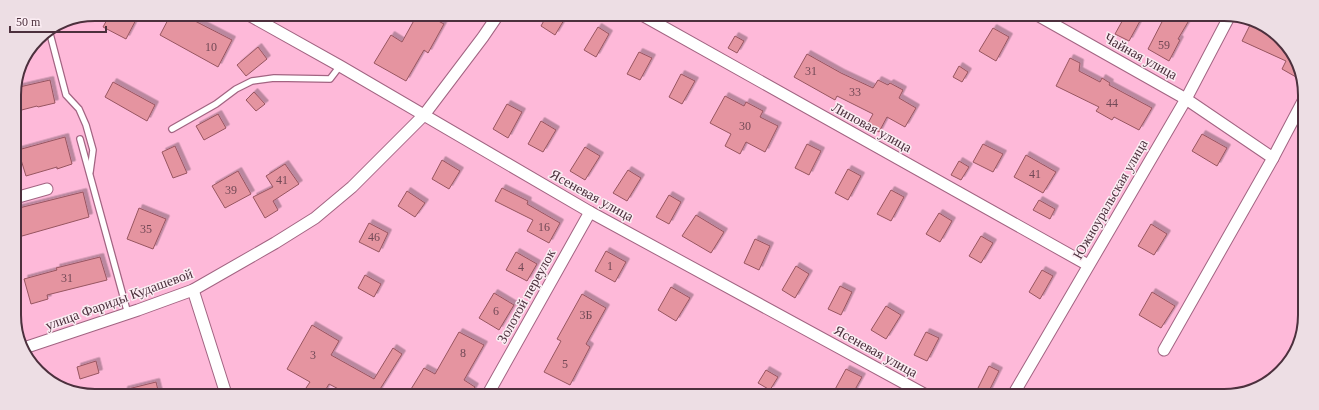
<svg xmlns="http://www.w3.org/2000/svg" width="1319" height="410" font-family="'Times New Roman',serif">
	<style>
		.building { fill: #e594a0; stroke: #975560; filter: url(#shadow) }
		.lines { fill: none; stroke-linecap: round; stroke-linejoin: round }
		.service-casing { stroke: #a26482; stroke-width: 8 }
		.minor-casing { stroke: #a26482; stroke-width: 13 }
		.service { stroke: #fff; stroke-width: 5.5 }
		.minor { stroke: #fff; stroke-width: 11 }
		.labels { text-anchor: middle; stroke-width: 3; stroke-linejoin: round; paint-order: stroke }
		.number-label { font-size: 12px; fill: #724956 }
		.street-label { font-size: 14px; fill: #4c303d; stroke: #fbedf3 }
		.rim { fill: none; stroke: #4c303d; stroke-width: 2 }
	</style>
	<defs>
		<filter id="shadow"><feDropShadow dx="3.5" dy="-3.5" stdDeviation="0" flood-color="#0004"/></filter>
	</defs>
	<rect width="100%" height="100%" fill="#feb9d9"/>
	<g class="building">
		<path d="M110,14h29l-13,25 -23,-12z"/>
		<path d="M171,14h25l-3,6 39,20 -14,27 -58,-32z"/>
		<path d="M417,15h10l17,9 -16,29 -4,-3 -18,31 -32,-18 17,-28 11,7z"/>
		<path d="M547,15h20l-12,20 -14,-9z"/>
		<path d="M1125,16h8l7,5 -11,20 -14,-7z"/>
		<path d="M1165,16l26,1 -13,22 2,1 -11,21 -21,-12z"/>
		<path d="M1252,21l33,20 18,40 -21,-12 4,-8 -44,-20z"/>
		<path d="M598,27l11,7 -13,23 -12,-7z"/>
		<path d="M993,28l16,9 -13,24 -17,-10z"/>
		<path d="M735,36l9,5 -7,12 -9,-5z"/>
		<path d="M258,47l9,12 -21,17 -9,-11z"/>
		<path d="M639,52l13,6 -12,22 -13,-6z"/>
		<path d="M807,54l34,19 32,15 5,-8 10,5 2,-2 13,7 -4,8 17,10 -11,19 -18,-10 -8,15 -12,-7 6,-11 -36,-18 -2,4 -41,-23z"/>
		<path d="M1070,58l10,5 -1,8 21,11 2,-4 8,5 -1,2 43,23 -13,22 -25,-13 -2,3 -16,-9 3,-4 -43,-21z"/>
		<path d="M959,66l9,6 -6,10 -9,-5z"/>
		<path d="M681,74l14,7 -13,23 -13,-7z"/>
		<path d="M50,80l5,23 -17,4 -1,-1 -23,6 1,-24z"/>
		<path d="M113,82l42,23 -8,16 -42,-24z"/>
		<path d="M254,92l11,12 -9,7 -10,-11z"/>
		<path d="M725,96l19,10 2,-4 17,9 -3,6 18,9 -13,26 -19,-10 -6,12 -15,-8 6,-12 -21,-11z"/>
		<path d="M507,104l15,8 -14,26 -15,-9z"/>
		<path d="M218,114l8,14 -22,12 -8,-14z"/>
		<path d="M541,121l15,9 -13,22 -15,-8z"/>
		<path d="M1202,134l25,14 -10,18 -25,-15z"/>
		<path d="M65,137l7,27 -15,5v-2l-31,9 -8,-26z"/>
		<path d="M807,144l14,7 -12,24 -14,-7z"/>
		<path d="M983,144l20,10 -10,18 -20,-10z"/>
		<path d="M175,146l12,27 -14,5 -11,-26z"/>
		<path d="M585,147l15,9 -15,24 -15,-9z"/>
		<path d="M1026,155l30,17 -13,21 -29,-16z"/>
		<path d="M442,160l18,11 -11,18 -17,-10z"/>
		<path d="M959,161l10,6 -8,13 -10,-5z"/>
		<path d="M285,164l14,20 -26,17 5,9 -13,8 -12,-21 20,-10 -7,-11z"/>
		<path d="M848,169l13,7 -13,24 -13,-7z"/>
		<path d="M628,170l13,8 -14,23 -14,-8z"/>
		<path d="M238,171l13,23 -26,14 -13,-22z"/>
		<path d="M502,188l26,13 -1,3 33,19 -11,20 -22,-12 6,-11 -38,-19z"/>
		<path d="M891,190l13,7 -13,24 -14,-7z"/>
		<path d="M407,191l18,12 -10,14 -17,-11z"/>
		<path d="M83,192l6,25 -74,21v-29z"/>
		<path d="M669,195l12,7 -12,22 -13,-7z"/>
		<path d="M1039,200l16,9 -5,10 -17,-9z"/>
		<path d="M139,208l27,11 -13,30 -26,-10z"/>
		<path d="M939,213l13,8 -12,21 -14,-8z"/>
		<path d="M696,215l28,17 -13,21 -29,-17z"/>
		<path d="M369,223l19,10 -9,19 -20,-10z"/>
		<path d="M1151,224l16,10 -13,21 -16,-9z"/>
		<path d="M981,236l12,7 -12,20 -12,-7z"/>
		<path d="M755,239l15,7 -11,24 -15,-7z"/>
		<path d="M606,251l20,11 -11,20 -20,-11z"/>
		<path d="M516,252l21,12 -10,17 -21,-11z"/>
		<path d="M100,257l7,23 -60,15 1,4 -17,5 -7,-25 33,-9 -1,-2z"/>
		<path d="M796,266l13,8 -14,24 -13,-8z"/>
		<path d="M1042,270l11,6 -13,23 -11,-7z"/>
		<path d="M365,275l16,9 -7,13 -16,-9z"/>
		<path d="M840,286l12,6 -11,23 -13,-6z"/>
		<path d="M671,287l19,11 -14,23 -18,-11z"/>
		<path d="M1152,292l23,14 -14,22 -22,-13z"/>
		<path d="M494,293l20,12 -15,25 -20,-12z"/>
		<path d="M582,294l24,14 -20,36 4,3 -20,38 -26,-13 17,-31 -4,-2z"/>
		<path d="M886,306l15,9 -15,24 -15,-9z"/>
		<path d="M312,325l27,16 -8,14 43,24 19,-31 9,6 -25,40h-29l-19,-10 -6,10h-21l8,-12 -23,-13z"/>
		<path d="M459,332l25,13 -20,35 11,7 -4,7h-63l16,-26 11,6z"/>
		<path d="M926,332l13,6 -12,23 -13,-6z"/>
		<path d="M96,361l3,12 -19,6 -3,-12z"/>
		<path d="M989,366l10,5 -12,24 -10,-5z"/>
		<path d="M846,369l16,8 -10,18h-20z"/>
		<path d="M766,370l12,7 -8,13 -12,-7z"/>
		<path d="M156,382l3,12 -35,-1v-3z"/>
	</g>
	<g class="lines">
		<g class="service-casing">
			<g id="service">
				<path d="M49,30l17,65 13,14 7,16 7,25 -3,22"/>
				<path d="M172,129l44,-25 20,-15 16,-8 22,-3 56,1 10,-13"/>
				<path d="M80,139l48,175"/>
			</g>
		</g>
		<g class="minor-casing">
			<g id="minor">
				<path d="M247,14l93,52 250,146 336,183"/>
				<path d="M642,15l446,250"/>
				<path d="M1039,16l147,83 87,59"/>
				<path d="M15,198l32,-9"/>
				<path d="M193,290l33,104"/>
				<path d="M24,348l114,-38 55,-20 82,-47 40,-25 37,-31 72,-72 59,-78 15,-22"/>
				<path d="M1164,350l109,-192 30,-57"/>
				<path d="M488,394l102,-182"/>
				<path d="M1013,395l173,-296 43,-82"/>
			</g>
		</g>
		<use href="#service" class="service"/>
		<use href="#minor" class="minor"/>
	</g>
	<g class="labels">
		<g class="number-label">
			<text x="1164" y="49">59</text>
			<text x="211" y="51">10</text>
			<text x="811" y="75">31</text>
			<text x="855" y="96">33</text>
			<text x="1112" y="107">44</text>
			<text x="745" y="130">30</text>
			<text x="1035" y="178">41</text>
			<text x="282" y="184">41</text>
			<text x="231" y="194">39</text>
			<text x="544" y="231">16</text>
			<text x="146" y="233">35</text>
			<text x="374" y="241">46</text>
			<text x="610" y="270">1</text>
			<text x="521" y="271">4</text>
			<text x="67" y="282">31</text>
			<text x="496" y="315">6</text>
			<text x="586" y="319">3Б</text>
			<text x="463" y="357">8</text>
			<text x="313" y="359">3</text>
			<text x="565" y="368">5</text>
		</g>
		<g class="street-label">
			<text transform="translate(1141 56) rotate(29)" y="5">Чайная улица</text>
			<text transform="translate(872 127) rotate(29)" y="5">Липовая улица</text>
			<text transform="translate(592 195) rotate(29)" y="5">Ясеневая улица</text>
			<text transform="translate(1110 199) rotate(-60)" y="5">Южноуральская улица</text>
			<text transform="translate(526 296) rotate(-61)" y="5">Золотой переулок</text>
			<text transform="translate(119 299) rotate(-20)" y="5">улица Фариды Кудашевой</text>
			<text transform="translate(876 351) rotate(29)" y="5">Ясеневая улица</text>
		</g>
	</g>
	<path d="M0 0H1319V410H0ZM95 21H1224A74 74 0 0 1 1298 95V315A74 74 0 0 1 1224 389H95A74 74 0 0 1 21 315V95A74 74 0 0 1 95 21Z" fill="#eddee4" fill-rule="evenodd"/>
	<path class="rim" d="M95 21H1224A74 74 0 0 1 1298 95V315A74 74 0 0 1 1224 389H95A74 74 0 0 1 21 315V95A74 74 0 0 1 95 21Z"/>
	<path d="M10 26v6h96v-6" fill="none" stroke="#4c303d" stroke-width="2"/>
	<text x="16" y="26" font-size="12" fill="#4c303d" stroke="#fbedf3" stroke-width="3" paint-order="stroke">50 m</text>
</svg>
